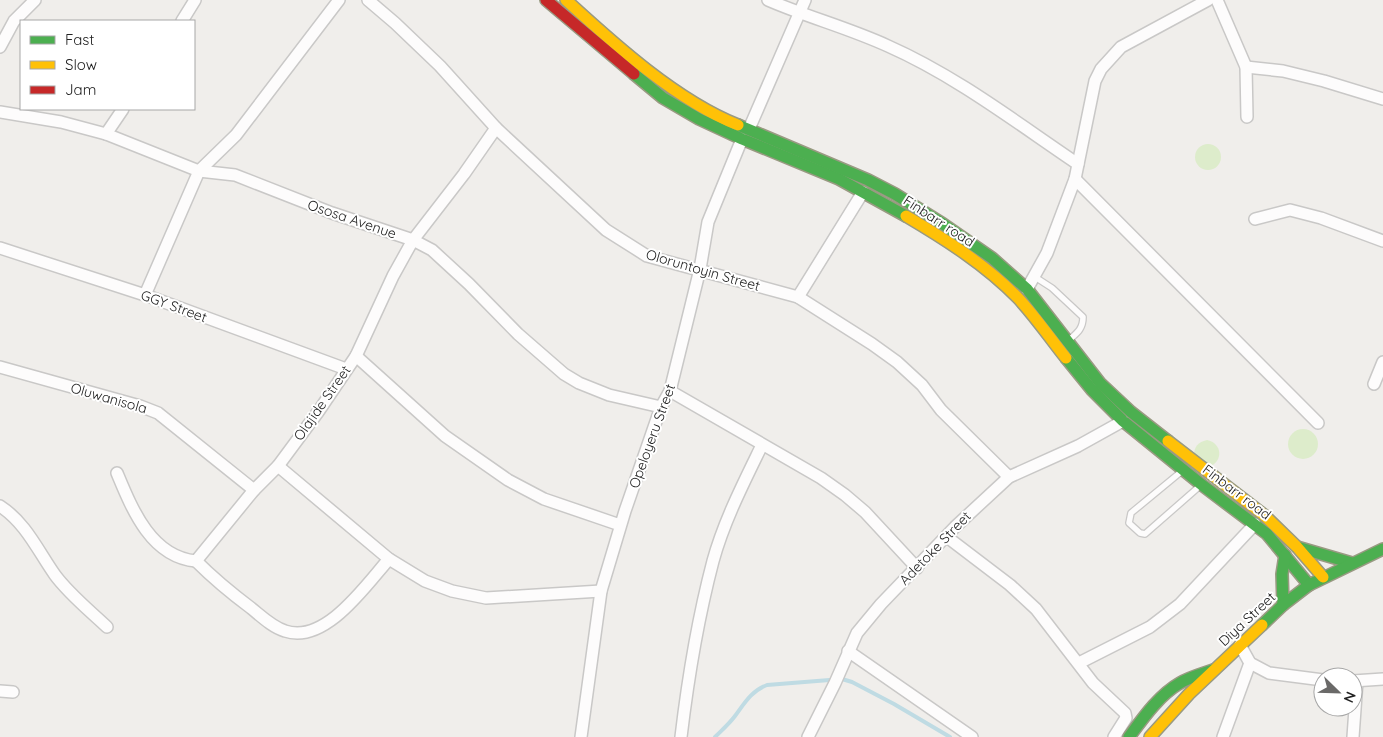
<svg xmlns="http://www.w3.org/2000/svg" width="1383" height="737" font-family="Quicksand,sans-serif">
	<style>
		.grass { fill: #ddeccb }
		.lines { fill: none; stroke-linecap: round; stroke-linejoin: round }
		.stream { stroke: #bfdbe3; stroke-width: 4 }
		.lane-casing { stroke: #c9c8c7; stroke-width: 8 }
		.street-casing { stroke: #c9c8c7; stroke-width: 14 }
		.fast-casing { stroke: #999a82; stroke-width: 14 }
		.slow-casing { stroke: #999a82; stroke-width: 14 }
		.jam-casing { stroke: #999a82; stroke-width: 14 }
		.lane { stroke: #fdfcfc; stroke-width: 5.5 }
		.street { stroke: #fdfcfc; stroke-width: 11 }
		.fast { stroke: #4caf50; stroke-width: 11 }
		.slow { stroke: #ffc107; stroke-width: 11 }
		.jam { stroke: #c62828; stroke-width: 11 }
		.labels { text-anchor: middle; stroke-width: 4; stroke-linejoin: round; paint-order: stroke }
		.street-label { font-size: 14px; fill: #222; stroke: #fff }
	</style>
	<rect width="100%" height="100%" fill="#f0eeeb"/>
	<g class="grass">
		<circle cx="1208" cy="157" r="13"/>
		<circle cx="1303" cy="444" r="15"/>
		<path d="M1207,440c15,3 17,21 2,27l-15,-12c0,-8 4,-13 13,-15z"/>
	</g>
	<g class="lines">
		<path class="stream" d="M715,737c7,-7 14,-13 20,-21 9,-12 16,-25 32,-31l75,-6 10,3 42,22 56,33"/>
		<g class="lane-casing">
			<g id="lane">
				<path d="M1035,277l17,11 31,29c0,12 -6,16 -14,23"/>
				<path d="M1182,471l-51,42 -2,10 11,10 5,1 56,-49"/>
			</g>
		</g>
		<g class="street-casing">
			<g id="street">
				<path d="M368,0l27,23 45,43 56,62 110,102 41,26 151,41 74,47 25,18 25,23 19,25 68,67"/>
				<path d="M768,0c39,17 81,28 120,46 68,30 129,77 190,118"/>
				<path d="M1217,0l29,67 1,50"/>
				<path d="M182,21l13,-21"/>
				<path d="M0,47l14,-26 21,-21"/>
				<path d="M1246,67l37,4 41,10 59,18"/>
				<path d="M0,112l61,10 45,12 93,37 36,4 97,38 81,27 19,10 37,34 49,50 46,40 15,9 30,12 52,12"/>
				<path d="M749,129l56,-129"/>
				<path d="M106,134l17,-25"/>
				<path d="M1075,179l243,244"/>
				<path d="M1255,219l35,-9 31,8 62,23"/>
				<path d="M0,248l145,47 201,74"/>
				<path d="M1027,289l20,-36 28,-74 20,-98 6,-12 20,-22 87,-47"/>
				<path d="M145,295l54,-124 37,-36 103,-135"/>
				<path d="M798,297l65,-105"/>
				<path d="M356,356l89,80 63,44 36,19 76,26"/>
				<path d="M0,367l140,39 18,7 96,77"/>
				<path d="M1374,384l9,-22"/>
				<path d="M670,391l151,87 24,17 20,17 52,56"/>
				<path d="M278,466l111,93 36,22 27,10 34,7 115,-7"/>
				<path d="M117,473c15,36 34,84 79,88l58,-71 24,-24 40,-54 38,-56 37,-80 20,-36 51,-66 32,-46"/>
				<path d="M0,506c26,17 38,45 55,69 14,19 34,35 52,52"/>
				<path d="M947,537l63,48 26,24 57,74 32,30 1,5 -12,19"/>
				<path d="M196,561c17,17 35,32 55,47 10,8 21,19 34,23 40,14 81,-46 104,-72"/>
				<path d="M1240,645l10,18 19,10 54,7"/>
				<path d="M848,651l124,86"/>
				<path d="M1079,663l71,-36 30,-23 75,-80"/>
				<path d="M1353,681l30,-2"/>
				<path d="M0,691l13,1"/>
				<path d="M581,737l20,-146 24,-80 36,-104 9,-16 30,-122 8,-47 34,-83"/>
				<path d="M681,737c7,-59 17,-119 32,-176 11,-40 31,-79 49,-116"/>
				<path d="M808,737l27,-54 22,-50 24,-29 74,-77 54,-50 69,-31 45,-25"/>
				<path d="M1223,737l27,-74"/>
				<path d="M1353,737l4,-56"/>
			</g>
		</g>
		<g class="fast-casing">
			<g id="fast">
				<path d="M634,74l29,24 36,21 43,20 97,40 67,37"/>
				<path d="M738,125l130,55 27,14 48,30 49,34 35,31 73,94 31,29 37,29"/>
				<path d="M1066,358l26,32 31,31 79,64 65,49 42,51"/>
				<path d="M1297,547l55,16"/>
				<path d="M1283,605l-1,-31 3,-19"/>
				<path d="M1262,625l21,-20 26,-20 74,-36"/>
				<path d="M1129,737c14,-19 30,-42 51,-54 10,-6 22,-9 33,-13"/>
			</g>
		</g>
		<g class="slow-casing">
			<g id="slow">
				<path d="M566,0c48,44 111,101 172,125"/>
				<path d="M906,216c39,23 80,49 112,82 17,18 32,40 48,60"/>
				<path d="M1168,441l96,74 33,32 26,30"/>
				<path d="M1150,737l39,-43 73,-69"/>
			</g>
		</g>
		<g class="jam-casing">
			<path id="jam" d="M546,0l88,74"/>
		</g>
		<use href="#lane" class="lane"/>
		<use href="#street" class="street"/>
		<use href="#fast" class="fast"/>
		<use href="#slow" class="slow"/>
		<use href="#jam" class="jam"/>
	</g>
	<g class="labels">
		<g class="street-label">
			<text transform="translate(352 219) rotate(19)" y="5">Ososa Avenue</text>
			<text transform="translate(939 221) rotate(33)" y="5">Finbarr road</text>
			<text transform="translate(703 270) rotate(16)" y="5">Oloruntoyin Street</text>
			<text transform="translate(174 306) rotate(20)" y="5">GGY Street</text>
			<text transform="translate(109 398) rotate(16)" y="5">Oluwanisola</text>
			<text transform="translate(322 403) rotate(-55)" y="5">Olajide Street</text>
			<text transform="translate(652 436) rotate(-70)" y="5">Opeloyeru Street</text>
			<text transform="translate(1237 492) rotate(37)" y="5">Finbarr road</text>
			<text transform="translate(935 548) rotate(-46)" y="5">Adetoke Street</text>
			<text transform="translate(1247 619) rotate(-43)" y="5">Diya Street</text>
		</g>
	</g>
	<rect x="20" y="20" width="175" height="90" fill="#ffffff" stroke="#a7a7a7"/>
	<rect x="30" y="36" width="25" height="8" fill="#4caf50" stroke="#a7a7a7"/>
	<text x="65" y="45" font-size="15" fill="#222222">Fast</text>
	<rect x="30" y="61" width="25" height="8" fill="#ffc107" stroke="#a7a7a7"/>
	<text x="65" y="70" font-size="15" fill="#222222">Slow</text>
	<rect x="30" y="86" width="25" height="8" fill="#c62828" stroke="#a7a7a7"/>
	<text x="65" y="95" font-size="15" fill="#222222">Jam</text>
	<g transform="translate(1338 692) rotate(113)"><circle r="24" fill="#ffffff" stroke="#a7a7a7"/>
	<path d="M0-4L9 19L0 12L-9 19Z" fill="#6a6968"/>
	<text y="-8" font-size="14" font-weight="bold" text-anchor="middle" fill="#222222">N</text>
	</g>
</svg>
